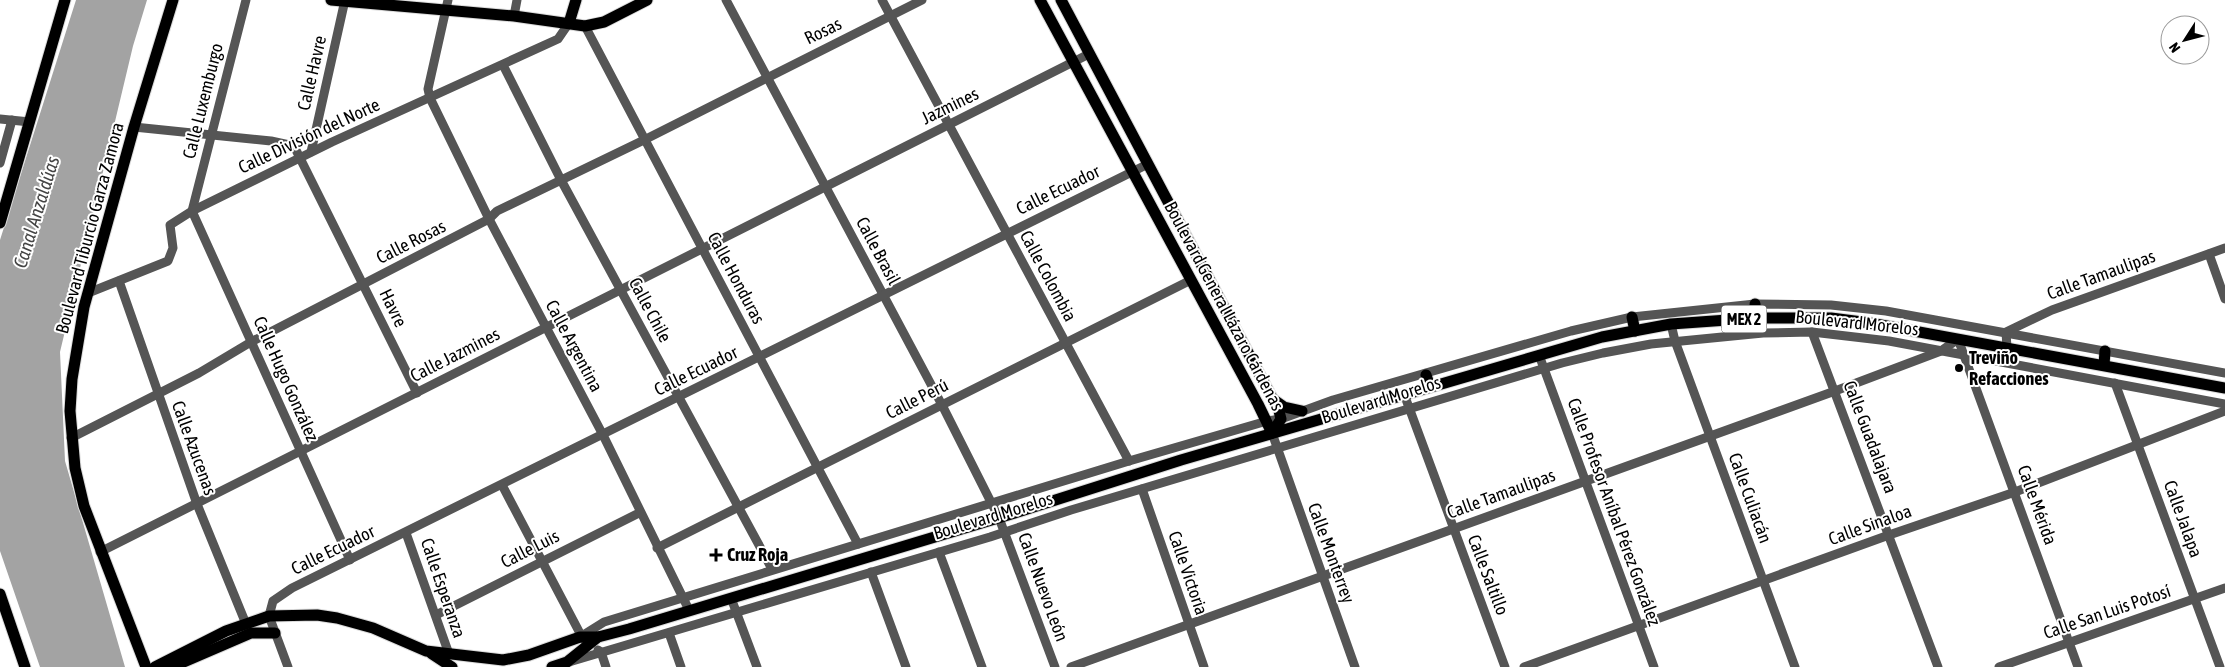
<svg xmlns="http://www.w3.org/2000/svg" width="2225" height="667" font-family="'Asap Condensed',sans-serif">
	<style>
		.water { fill: #a3a3a3 }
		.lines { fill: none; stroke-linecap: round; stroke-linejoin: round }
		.major-casing { stroke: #dbdbdb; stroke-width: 13 }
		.minor { stroke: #555; stroke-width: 9 }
		.major { stroke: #000; stroke-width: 11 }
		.poi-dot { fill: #000; stroke: #fff; stroke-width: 2 }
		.labels { text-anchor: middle; stroke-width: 4; stroke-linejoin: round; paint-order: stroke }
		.shield { fill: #fff; stroke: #4c4c4c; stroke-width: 1 }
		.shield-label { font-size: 16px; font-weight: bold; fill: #000 }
		.street-label { font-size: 18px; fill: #000; stroke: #fff }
		.poi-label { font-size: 18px; font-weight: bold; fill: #000; stroke: #fff; text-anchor: start }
		.water-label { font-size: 19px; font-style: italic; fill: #444; stroke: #fff }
	</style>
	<rect width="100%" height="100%" fill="#fff"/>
	<path class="water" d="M76,0h71l-14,46 -73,306 5,109 60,206h-85l-40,-116v-311z"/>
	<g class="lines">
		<g class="major-casing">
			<g id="major">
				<path d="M331,0l183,16 71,10 19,-4 43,-22"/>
				<path d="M1040,0l218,404 14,29"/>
				<path d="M1061,0l218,411 2,8 -9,14"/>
				<path d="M569,23l7,-23"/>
				<path d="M0,223l65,-223"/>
				<path d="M1755,304l1,14"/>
				<path d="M1632,317l3,14"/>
				<path d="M2104,365l1,-14"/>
				<path d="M1426,375l4,12"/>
				<path d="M1274,400l10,7 18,4"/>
				<path d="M0,594l25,73"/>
				<path d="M432,654l20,13"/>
				<path d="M146,667l-62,-161 -9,-38 -5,-57 2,-32 12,-72 50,-180 39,-127"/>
				<path d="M155,667l71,-36 43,-15 48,-1 20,3 36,10 53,23 77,9 26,-5 51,-18h18l31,-8 392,-118 160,-51 421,-123 69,-13 85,-6h75l39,5 355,65"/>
				<path d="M172,667l79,-34h24"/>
				<path d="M552,667l15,-5 31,-25"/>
			</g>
		</g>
		<g class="minor">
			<path d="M448,0l-20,89 2,9 59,121 114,216 86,175"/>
			<path d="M726,0l216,405 57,113 56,149"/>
			<path d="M882,0l247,461"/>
			<path d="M514,16l3,-16"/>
			<path d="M585,26l273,518"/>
			<path d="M503,65l58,115 211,389"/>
			<path d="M0,119l30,3"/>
			<path d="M134,127l137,14 23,5 123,247"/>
			<path d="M311,152l34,-152"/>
			<path d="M0,163l12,-43"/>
			<path d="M192,211l158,349"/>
			<path d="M192,211l54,-211"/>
			<path d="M2209,254l16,45"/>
			<path d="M119,281l78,223 49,120"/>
			<path d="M88,293l80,-32 5,-13 -3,-23 22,-14 140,-69 226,-103 11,-16"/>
			<path d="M1671,324l4,17 120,326"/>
			<path d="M1812,332l126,335"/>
			<path d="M2007,348l-1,-16 46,-22 173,-62"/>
			<path d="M1539,355l115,312"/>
			<path d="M2115,383l105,284"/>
			<path d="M1404,394l101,273"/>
			<path d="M1272,433l83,234"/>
			<path d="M71,438l128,-65 52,-31 238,-123 8,-8 147,-71 278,-140"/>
			<path d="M502,485l81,154"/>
			<path d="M1142,489l62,178"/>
			<path d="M406,533l43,121"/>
			<path d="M657,548l534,-268"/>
			<path d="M100,552l989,-498"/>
			<path d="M939,552l43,115"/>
			<path d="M871,572l35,95"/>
			<path d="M731,598l26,69"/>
			<path d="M436,615l203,-102"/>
			<path d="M669,633l12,34"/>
			<path d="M580,637l24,-15 525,-161 138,-40 14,-2 52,-19 238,-69 61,-14 123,-13 76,1 55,6 339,62"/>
			<path d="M598,650l3,2 5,15"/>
			<path d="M569,662l421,-125 81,-27 491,-147 41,-10 48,-9 112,-11 49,-1 77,9 336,63"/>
			<path d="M288,667l-19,-51 4,-15 19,-13 856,-424"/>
			<path d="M1071,667l764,-276 106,-40 17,-12 120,328"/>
			<path d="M1524,667l365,-132 126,-43 210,-81"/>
			<path d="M1999,667l226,-79"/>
		</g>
		<use href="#major" class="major"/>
	</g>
	<g class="poi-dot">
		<circle cx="1959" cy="368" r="5"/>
		<path d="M713.5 547.5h5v5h5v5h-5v5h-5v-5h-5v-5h5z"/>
	</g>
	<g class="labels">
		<rect class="shield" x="1721.5" y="305.5" width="45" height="27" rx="4"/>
		<g class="shield-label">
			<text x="1744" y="325">MEX 2</text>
		</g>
		<g class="street-label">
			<text transform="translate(823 31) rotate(-26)" y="6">Rosas</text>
			<text transform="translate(312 73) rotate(-77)" y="6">Calle Havre</text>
			<text transform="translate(203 101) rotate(-76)" y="6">Calle Luxemburgo</text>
			<text transform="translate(950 106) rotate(-26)" y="6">Jazmines</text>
			<text transform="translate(309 136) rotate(-25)" y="6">Calle División del Norte</text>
			<text transform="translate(1058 190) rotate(-26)" y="6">Calle Ecuador</text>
			<text transform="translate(90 228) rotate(-75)" y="6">Boulevard Tiburcio Garza Zamora</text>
			<text transform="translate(411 242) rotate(-27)" y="6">Calle Rosas</text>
			<text transform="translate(878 251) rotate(62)" y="6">Calle Brasil</text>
			<text transform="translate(2101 275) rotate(-20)" y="6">Calle Tamaulipas</text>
			<text transform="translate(1048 276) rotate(62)" y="6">Calle Colombia</text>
			<text transform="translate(736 278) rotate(62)" y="6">Calle Honduras</text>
			<text transform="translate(1224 306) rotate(62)" y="6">Boulevard General Lázaro Cárdenas</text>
			<text transform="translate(393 308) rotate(64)" y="6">Havre</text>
			<text transform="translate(650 310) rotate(62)" y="6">Calle Chile</text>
			<text transform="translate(1857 323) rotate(6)" y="6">Boulevard Morelos</text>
			<text transform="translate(574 346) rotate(62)" y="6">Calle Argentina</text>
			<text transform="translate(455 355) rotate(-27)" y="6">Calle Jazmines</text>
			<text transform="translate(696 371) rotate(-26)" y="6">Calle Ecuador</text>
			<text transform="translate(286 379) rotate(66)" y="6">Calle Hugo González</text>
			<text transform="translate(917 399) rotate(-27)" y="6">Calle Perú</text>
			<text transform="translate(1381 400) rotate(-17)" y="6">Boulevard Morelos</text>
			<text transform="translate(1870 437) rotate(69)" y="6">Calle Guadalajara</text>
			<text transform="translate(194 448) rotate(70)" y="6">Calle Azucenas</text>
			<text transform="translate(1501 494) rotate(-20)" y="6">Calle Tamaulipas</text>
			<text transform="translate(1750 498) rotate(70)" y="6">Calle Culiacán</text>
			<text transform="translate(2037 505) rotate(70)" y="6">Calle Mérida</text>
			<text transform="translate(1614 512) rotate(70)" y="6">Calle Profesor Aníbal Pérez González</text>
			<text transform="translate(993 516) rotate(-17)" y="6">Boulevard Morelos</text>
			<text transform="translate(2183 519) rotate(70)" y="6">Calle Jalapa</text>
			<text transform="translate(1870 525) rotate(-20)" y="6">Calle Sinaloa</text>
			<text transform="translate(530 549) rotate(-27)" y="6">Calle Luis</text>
			<text transform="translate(333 550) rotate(-26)" y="6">Calle Ecuador</text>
			<text transform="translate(1331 553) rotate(70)" y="6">Calle Monterrey</text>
			<text transform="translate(1188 573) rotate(71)" y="6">Calle Victoria</text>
			<text transform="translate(1488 575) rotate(69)" y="6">Calle Saltillo</text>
			<text transform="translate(1043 587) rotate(70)" y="6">Calle Nuevo León</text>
			<text transform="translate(443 588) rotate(71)" y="6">Calle Esperanza</text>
			<text transform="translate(2107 612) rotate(-19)" y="6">Calle San Luis Potosí</text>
		</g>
		<g class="poi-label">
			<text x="1969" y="364">Treviño<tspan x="1969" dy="21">Refacciones</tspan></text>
			<text x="727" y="561">Cruz Roja</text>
		</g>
		<g class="water-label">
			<text transform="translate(36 212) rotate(-73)" y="7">Canal Anzaldúas</text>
		</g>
	</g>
	<g transform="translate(2185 40) rotate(234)"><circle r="24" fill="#ffffff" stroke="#999999"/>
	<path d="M0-4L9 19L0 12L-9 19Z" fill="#000000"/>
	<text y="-8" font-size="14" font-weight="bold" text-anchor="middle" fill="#000000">N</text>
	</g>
</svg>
